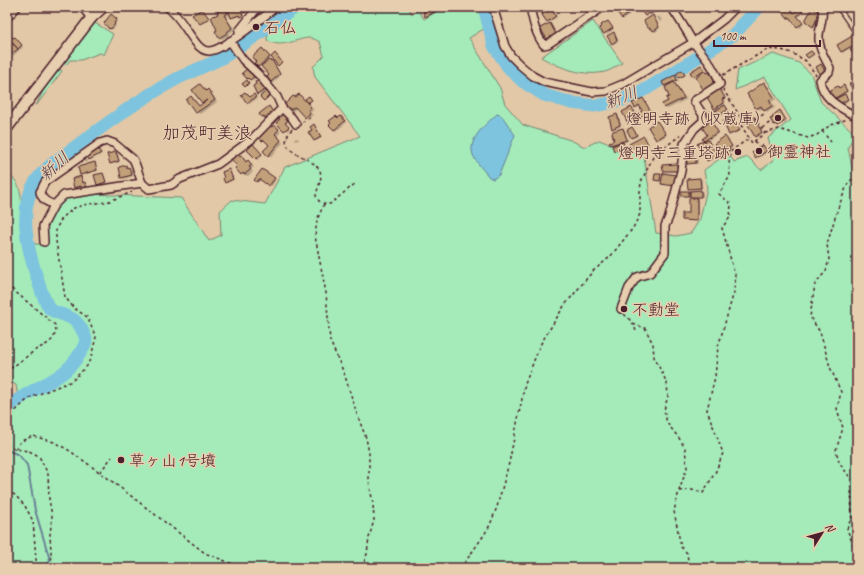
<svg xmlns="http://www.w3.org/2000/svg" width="864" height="575" font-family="Caveat,'Klee One',sans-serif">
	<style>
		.green { fill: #a4ebb9; stroke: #778572 }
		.water { fill: #7ec4de; stroke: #698296 }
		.shadow { fill: #0003 }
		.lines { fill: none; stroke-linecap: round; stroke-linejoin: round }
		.stream { stroke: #698296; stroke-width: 2 }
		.river { stroke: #7ec4de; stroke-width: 13 }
		.building { fill: #c2a17a; stroke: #4a1f2b }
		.lane-casing { stroke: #4a1f2b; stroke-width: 6 }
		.street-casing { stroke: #4a1f2b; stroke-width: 10 }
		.secondary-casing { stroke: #4a1f2b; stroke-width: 13 }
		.path { stroke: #4a1f2b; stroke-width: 1.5; stroke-dasharray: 3 3; stroke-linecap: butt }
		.lane { stroke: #e7ceaf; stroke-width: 3.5 }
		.street { stroke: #e7ceaf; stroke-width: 7 }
		.secondary { stroke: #e7ceaf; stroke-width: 10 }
		.poi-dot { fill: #4a1f2b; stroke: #e7ceaf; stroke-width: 1.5 }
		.labels { text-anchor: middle; stroke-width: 3; stroke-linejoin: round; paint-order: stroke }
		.poi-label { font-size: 16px; fill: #4a1f2b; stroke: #e7ceaf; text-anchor: start }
		.water-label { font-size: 17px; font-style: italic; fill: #523846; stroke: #e7ceaf }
		.quarter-label { font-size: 18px; fill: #4a1f2b; stroke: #e7ceaf }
	</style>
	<rect width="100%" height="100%" fill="#e2c8a6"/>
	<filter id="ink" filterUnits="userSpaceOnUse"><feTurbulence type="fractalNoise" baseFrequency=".025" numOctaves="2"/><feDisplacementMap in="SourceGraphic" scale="8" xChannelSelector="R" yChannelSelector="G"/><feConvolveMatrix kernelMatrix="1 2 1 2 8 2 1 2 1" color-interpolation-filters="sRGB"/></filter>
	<g filter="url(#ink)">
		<g class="green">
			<path d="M299,7h109l4,7 6,-4 6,9 15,-9 -1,-3h41l6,21 -16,10 31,50 5,16 18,21 47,15 15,7 14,-7 45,17 12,76 20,3 15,-3 9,-14 7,-31 -3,-18 24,-17 6,9 14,-5 13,13 13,-10 -6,-22 23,-18 -26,-43 -30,13 3,-20 35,-16 26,9 12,11 10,28 34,32 -7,13 6,32 3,7v382h-850v-155l12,-10 -3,-18 -9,-5v-207c18,12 12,26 17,45 3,9 7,17 10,26h12l-1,-15 9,-21 13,-12 24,-2 90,4 28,43 12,-6 -1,-24 12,-11 33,4 20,-37 75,-31 -45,-59 -2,-10 11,-11 -4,-14c-4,-2 -9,-5 -12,-4 -15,2 -28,11 -41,2l1,-12z"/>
			<path d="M593,21l29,42c-4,2 -9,6 -14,8 -22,7 -48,-3 -67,-14z"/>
			<path d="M95,23l18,11 -9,21 -4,-2 -19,7h-11l-4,5 -3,-2z"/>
			<path d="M58,68l4,3 -26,35 9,-19z"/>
		</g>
		<path class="water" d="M497,114l5,2 13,19 -16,40 -6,4 -4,-2c-4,-5 -14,-16 -16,-22 -6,-16 14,-32 24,-41z"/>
		<g class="shadow">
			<path d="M212,7h33l2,5 -4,2 1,3h-2l-2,-1 -6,2 -2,-1 -2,-8 -3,1 3,5 -4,2 9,13 -6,3 1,2 -8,4 -3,-2v-23l-1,-3z"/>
			<path d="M425,7h10l2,5 -9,5 -2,-1 1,-5z"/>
			<path d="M539,7h9l9,10 -8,5z"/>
			<path d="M620,7h4l6,7 -6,5 -2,-1z"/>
			<path d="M645,7h9l3,5 -10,4 -2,-1z"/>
			<path d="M787,7l8,7 5,-4 -3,-3h8l-3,3 2,2 -6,5 6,7 -4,4 -9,-10h-3z"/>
			<path d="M812,9l9,5 -6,13 -8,-4z"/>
			<path d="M202,10l8,9 -8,5 -1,-1z"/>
			<path d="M113,16l5,4 -3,4 1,2 -3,3h-2l-2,-1z"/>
			<path d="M659,16l3,4 -2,2 -3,-4z"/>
			<path d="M653,17l7,11 -4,4 -2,-1z"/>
			<path d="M608,22l6,7 -7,5 -2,-1z"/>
			<path d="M550,24l7,11 -8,4 -1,-1z"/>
			<path d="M614,33l5,8 -5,3 -2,-1z"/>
			<path d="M854,36l3,3v18l-7,-9 -7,5 -1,-1z"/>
			<path d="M14,39h2l7,8 -11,10 -5,-5v-5l3,-3 -3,-3z"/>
			<path d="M264,50l7,8 -3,2 6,3 7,12 -8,8 -2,-1 -1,-6 -8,-11 -2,2 -2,-1z"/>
			<path d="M7,56l5,6 -5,4z"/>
			<path d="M701,66l5,6 6,3 5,7 -11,9 -10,-14h-2l-3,-4z"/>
			<path d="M249,70l7,7 -3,3 -5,-2 -5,-5z"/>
			<path d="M675,76l4,5 -5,2 3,2 5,10 5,4 -19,10 -3,-2 6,-10 -4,-10 -4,-5z"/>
			<path d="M260,82l7,8 -2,2 5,4 -4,4 -4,-3 4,-4 -1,-1 -5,4 -6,-9z"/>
			<path d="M764,83l3,2 9,14 -4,3 3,6 -8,4 -4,-4 -3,2 -3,-2z"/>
			<path d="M200,85l7,6 4,1 6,10 -17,12 -3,-2 -9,-12 3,-3 9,10 5,-4 -2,-1z"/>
			<path d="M838,87l2,1 4,-1 4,5 -4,2 5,6 -6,5 -7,-6 -2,1 -1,-1z"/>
			<path d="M720,90l6,9 -3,2 3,3 -2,1 3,2 2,4 -8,5 -4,-7h-2l-7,-11z"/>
			<path d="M245,93l5,5 4,-3 3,4 -8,5 -1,-1z"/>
			<path d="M299,95l6,5 4,-3 3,3 -4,4 6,5 -4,3 3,3 -4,3 -11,-10 -5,3 -3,-1 5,-12z"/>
			<path d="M643,99l9,14 -8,4 -2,-1 1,-4 -2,-6 -4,2 -2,-1z"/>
			<path d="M269,107l5,6 -7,5 -2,-1 -1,1 -2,-1 -2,-3z"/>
			<path d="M631,108l5,6 3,1 2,2 -10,6 -8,-11z"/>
			<path d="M782,113l5,9 -8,4 -3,-1 -1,-1z"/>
			<path d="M284,115l6,6 -4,3 4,5 -4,2 -8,-8z"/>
			<path d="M617,115l2,1 2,10 -6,3 -2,-1z"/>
			<path d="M342,118l4,5 -10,8 -2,-1 -3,-5 7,-6z"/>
			<path d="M657,122l10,13 -8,5 -10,-13z"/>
			<path d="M711,122l8,11 -12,8 2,1 9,14 -9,5 -1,-1 -1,-16 -4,-5 5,-3z"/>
			<path d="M735,122l2,1 4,8 -10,4 -1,-1z"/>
			<path d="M756,122l7,11 -5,4 -2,-1z"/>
			<path d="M314,125l8,13 -6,3 -1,-1 -2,-10z"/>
			<path d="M277,128l4,4 -4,4 6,7 -8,8 1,1 -5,5 -3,-2 3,-10 -4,-4 -1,1 -3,-2z"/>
			<path d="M632,128l6,8 -4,2 -2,-1z"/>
			<path d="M623,129l2,1 3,11 -6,2 3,2 1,4 -10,3 -5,-7 5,-4z"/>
			<path d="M644,137l5,8 -7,3 -3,-2 -5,2 -2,-1z"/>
			<path d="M725,137l8,10 -3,2 1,2 -6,4 -6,-6z"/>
			<path d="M298,138l1,2 -4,1 -1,-2z"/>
			<path d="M857,141v7l-3,-2z"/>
			<path d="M254,147l9,8 -5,5 -10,-10z"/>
			<path d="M763,147l5,5 -10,6 -2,-1z"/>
			<path d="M98,149l4,5 -11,6 -1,-1z"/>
			<path d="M691,152l2,1v5l4,1 1,5 -10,-1z"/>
			<path d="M116,153l2,1 2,8 -7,2 -2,-1z"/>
			<path d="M237,154l7,4 3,5 1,-2 3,2 3,4 -3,2 2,3 -5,4 -6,-2 -6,-6 2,-2z"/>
			<path d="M85,157l3,4 -3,2 -2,-4z"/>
			<path d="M95,163l1,1 2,7 -15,4 -2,-1z"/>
			<path d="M677,165l2,1v6l-15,-1z"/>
			<path d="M126,166l2,2 3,1 2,7 -9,3 -2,-1 -2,-11z"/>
			<path d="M229,170l5,10 -7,3 -2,-1z"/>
			<path d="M263,170l13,9 -4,7 -11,-7 -2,3 -4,-2z"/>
			<path d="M103,174l1,1 3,8 -8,2 -1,-1z"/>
			<path d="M81,178l2,1 1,4 3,1 1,5 -6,-2 -5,1 -2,-1z"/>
			<path d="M700,179l2,1v9l-13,-1z"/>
			<path d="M701,191l2,1v5l-20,-1 6,-4 2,1z"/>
			<path d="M696,199l2,1v21l-13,-1 5,-6z"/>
		</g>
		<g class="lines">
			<path class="stream" d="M7,450l12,5 8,10 8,45 15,50 -4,8"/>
			<g class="river">
				<path d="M484,7l10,39 14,21 14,14 22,14 28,8 23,3 25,-5 28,-13 39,-24 46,-29 26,-28"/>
				<path d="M7,408c29,-26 60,-24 78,-64 2,-5 0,-8 -2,-12 -6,-13 -11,-14 -25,-19 -2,-1 -6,-2 -8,-4 -6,-8 -9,-19 -12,-28 -10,-30 -21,-72 -2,-100 9,-14 26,-24 39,-34 31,-23 62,-46 96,-65 16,-9 33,-15 49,-23 27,-15 51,-35 76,-52"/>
			</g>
		</g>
		<g class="building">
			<path d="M212,7h13l-6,4 -1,-3 -4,2z"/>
			<path d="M226,7h18l2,5 -4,1 1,3 -3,1 -1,-2 -8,3 -3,-9h-2z"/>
			<path d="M424,7h10l2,4 -11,6 -2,-5 2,-1z"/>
			<path d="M537,7h11l1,2 -7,5z"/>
			<path d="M618,7h6l5,6 -7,6 -7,-10z"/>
			<path d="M642,7h12l2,3 -5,4 -2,-1 -4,3 -5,-7z"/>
			<path d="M786,7h3l5,6 6,-5 3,3 -6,5 6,7 -6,4 -8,-10 -1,2 -7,-8z"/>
			<path d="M225,8l3,5 -4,2 8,13 -5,4v1l-8,5 -4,-7 2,-1 -6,-13 7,-3 -1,-2z"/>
			<path d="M812,8l8,4 -7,15 -8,-6z"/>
			<path d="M202,9l7,9 -9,6 -8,-9z"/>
			<path d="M551,9l5,7 -9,6 -5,-7z"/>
			<path d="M111,14l6,5 -3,4 1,1 -4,5 -1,-1 -1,1 -5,-6z"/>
			<path d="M653,15l6,12 -5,4 -7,-4 -3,-6z"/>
			<path d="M608,21l5,7 -9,6 -5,-6 3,-2 -1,-1z"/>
			<path d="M550,23l6,11 -9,5 -7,-11z"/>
			<path d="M614,32l3,8 -5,4 -5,-8z"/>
			<path d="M854,35l3,5v3l-16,9 -4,-7z"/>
			<path d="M11,36l2,2 2,-1 7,8 -4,4 -7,-8 -3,3 -1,-2v-2z"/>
			<path d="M11,42l7,7 -9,7 -2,-2v-9z"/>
			<path d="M857,44v14l-7,-8z"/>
			<path d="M262,48l8,9 -12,10 -4,-4 2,-1 -4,-5z"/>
			<path d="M811,51l3,3 -6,4 -3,-3z"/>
			<path d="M275,53l7,9 -4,4 -7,-9z"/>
			<path d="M269,60l2,1 1,-1 8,14 -9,8 -4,-5 2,-2 -8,-9z"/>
			<path d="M821,64l4,7 -5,3 -4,-7z"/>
			<path d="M701,65l4,5 -12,7 -3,-5z"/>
			<path d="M248,68l7,8 -5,4 -2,-2 -1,1 -5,-6z"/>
			<path d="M682,70l3,5 -6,3 -3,-4z"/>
			<path d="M705,70l2,3 2,-1 6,8 -2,2 2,3 -10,7 -9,-14z"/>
			<path d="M675,75l2,5 -13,6 -2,-4z"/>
			<path d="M247,80l2,3 -4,4 -3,-3z"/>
			<path d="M260,80l6,9 -9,6 -4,-9 3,-2 -1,-2z"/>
			<path d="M854,81l3,4 -5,3 -3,-4z"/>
			<path d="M674,82l7,12h1l2,4 -20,10 -2,-4 6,-3 -2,-3 3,-1 -4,-10z"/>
			<path d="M764,82l10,15 -5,3 3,6 -8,5 -3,-5 -5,3 -9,-15z"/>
			<path d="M200,84l6,7 2,-2 7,11 -19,13 -10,-13 5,-4 8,10 8,-6 -5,3 -10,-13z"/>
			<path d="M844,85l3,6 -15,9 -5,-8 11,-6 1,2z"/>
			<path d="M720,89l5,9 -3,1 2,4 -10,6 -7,-12z"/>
			<path d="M266,91l4,4 -6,6 -4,-4z"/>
			<path d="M245,92l5,5 4,-3 2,3 -9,6 -6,-8z"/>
			<path d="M299,94l12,13 -3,3 2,3 -5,5 -10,-11 -6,3 -5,-5 9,-9 2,1z"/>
			<path d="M845,94l3,5 -8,5 -5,-5z"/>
			<path d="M309,96l3,4 -4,3 -3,-4z"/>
			<path d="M643,98l8,14 -10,5 -2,-4 3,-2 -3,-6 -4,3 -3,-5z"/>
			<path d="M725,105l3,5 -9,5 -3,-5z"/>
			<path d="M269,106l4,6 -8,6 -1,-2 -3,1 -2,-3z"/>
			<path d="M631,107l4,5 -2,1 1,1 3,-1 3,3 -12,7 -6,-11z"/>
			<path d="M715,110l2,4 -9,5 -3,-5z"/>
			<path d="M780,110l6,10 -9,6 -1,-2 -2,1 -4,-6 3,-1 -1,-2z"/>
			<path d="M283,113l6,6 -4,4 4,4 -5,4 -8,-8 4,-4 -2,-1z"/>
			<path d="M617,114l3,11 -8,4 -3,-12z"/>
			<path d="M336,116l2,2 3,-2 4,5 -11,9 -5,-5 2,-2 -2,-2z"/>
			<path d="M733,117l7,13 -11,5 -6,-14z"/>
			<path d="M755,120l7,12 -7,5 -7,-12z"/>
			<path d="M657,121l9,13 -10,6 -8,-13z"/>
			<path d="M711,121l7,11 -14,9 -2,-2 5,-4 -5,-8z"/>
			<path d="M314,124l7,13 -7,4 -6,-9 4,-2 -2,-3z"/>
			<path d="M269,125l3,2 2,-2 5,4 -4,5 6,6 -13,16 -5,-5 6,-6 -5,-5 -2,1 -5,-5z"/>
			<path d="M632,127l5,8 -6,3 -4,-8z"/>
			<path d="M623,128l4,12 -17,5 -1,-3 5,-2 -2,-7 1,-2z"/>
			<path d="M644,136l4,8 -9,4 -2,-3 -5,3 -3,-4z"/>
			<path d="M725,136l7,10 -3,2 1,1 -7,6 -3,-4 6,-4 -1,-1 -6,4 -5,-6z"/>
			<path d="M708,140l9,15 -10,6 -10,-17 6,-3 1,1z"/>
			<path d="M623,142l2,6 -11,3 -2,-5z"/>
			<path d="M253,144l9,10 -6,5 -9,-9z"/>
			<path d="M763,145l4,6 -12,7 -3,-6z"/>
			<path d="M97,148l4,5 -12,7 -3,-6z"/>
			<path d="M686,151h6v6h4v6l-9,1z"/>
			<path d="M116,152l3,9 -9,3 -3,-10z"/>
			<path d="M237,153l3,4 1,-2 5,7 2,-2 4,5 -3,2 2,2 -7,6 -1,-2 -2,2 -6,-7 2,-2 -6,-7z"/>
			<path d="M95,162l2,8 -17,5 -2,-8z"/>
			<path d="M677,164l1,7h-15l-1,-6z"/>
			<path d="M126,165l1,3 2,-1 3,8 -11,3 -2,-11z"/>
			<path d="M229,169l4,10 -8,4 -2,-4 1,-1 -2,-6z"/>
			<path d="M262,169l13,9 -6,8 -10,-7 -2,3 -3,-2z"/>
			<path d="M103,173l3,9 -9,3 -3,-10z"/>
			<path d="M663,173l13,2 -1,11 -14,-2z"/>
			<path d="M655,174h6l-1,7 -6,-1z"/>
			<path d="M81,176l2,7 2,-1 2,7 -5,1 -1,-4 -7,2 -2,-9z"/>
			<path d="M700,178l1,10 -13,1 -1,-10z"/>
			<path d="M701,190v7h-11v-6z"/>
			<rect x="681" y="191" width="8" height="5"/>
			<path d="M689,198h8v23l-15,-1v-7h7z"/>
		</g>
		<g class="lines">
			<g class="lane-casing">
				<path id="lane" d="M838,7l19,27"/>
			</g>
			<g class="street-casing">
				<g id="street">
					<path d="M167,7c13,9 19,24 29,36 3,4 8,8 13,8 14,0 54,-34 67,-44"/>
					<path d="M493,7l12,39 6,10 9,9 13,11 11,6 48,10 14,-1 17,-7 71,-42 30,-23 12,-12"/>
					<path d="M530,7c3,13 5,27 14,38l4,-1 55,-37"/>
					<path d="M822,7c2,10 -2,18 -3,28 -1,12 5,22 11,33l-1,4 -9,8c3,20 21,28 37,37"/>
					<path d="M7,18l10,-11"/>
					<path d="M239,31l19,-24"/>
					<path d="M230,41l13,19 17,16 17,21 5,11 10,10 4,6"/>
					<path d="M54,205c-7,-3 -12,-5 -14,-13l5,-10 55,-39 7,-2 8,3 18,15 2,4 7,20"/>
					<path d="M44,242l-1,-16 11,-21 10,-10 78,-12 7,6 22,-4 9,-6 38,-15 34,-25 30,-31"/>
					<path d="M621,309l8,-21 8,-11 13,-4 15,-20v-27l4,-9 12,-46 3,-27 10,-15 9,-8v-6l-9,-14 26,-17c-5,-17 -17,-29 -27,-42 -7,-12 -14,-24 -22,-35"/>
				</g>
			</g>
			<g class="secondary-casing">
				<g id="secondary">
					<path d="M84,7l8,10"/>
					<path d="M7,128l85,-111 11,-10"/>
				</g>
			</g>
			<g class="path">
				<path d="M723,75l45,-26 13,1 11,3 14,8 10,14"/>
				<path d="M723,89l21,34"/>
				<path d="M754,117l11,16 -13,10 -11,-18z"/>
				<path d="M756,119l8,-5"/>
				<path d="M302,122l9,-5"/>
				<path d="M762,128l10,-7"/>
				<path d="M292,129c-21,24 21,26 28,42 3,8 -3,17 -4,25l3,5 5,3h6l26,-21"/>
				<path d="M822,131l9,11"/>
				<path d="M765,133l14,-4 29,9 9,-3 12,-9 18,-7"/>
				<path d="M755,141l4,7"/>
				<path d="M857,175l-9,8 -10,25 -11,36 2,15 -3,12 -11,13 -5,33 10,15 10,35 11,25 -4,17 6,19 -7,22 3,12 12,17 1,37 -5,13 10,26"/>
				<path d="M324,204l-7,16 -2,16 11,57 4,48 14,32 13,41 9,24 3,15v28l4,23 1,16 -5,18 -2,16 -5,14"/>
				<path d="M7,285l48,40 1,7 -3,7 -6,5 -10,5 -30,22"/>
				<path d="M624,314c6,6 12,11 12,20"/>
				<path d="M633,324l12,4 8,16 1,13 13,26 1,13 -4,14 3,13 12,15 6,10 2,20 -8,23 -5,20 7,36 6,6 2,15"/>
				<path d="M7,419l22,-21 43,-17 15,-15 4,-9 5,-20 -9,-20 -13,-9 -9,-11 -9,-56v-12l6,-11 12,-10 14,-4 19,-2 25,-10"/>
				<path d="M7,444l8,5 14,2 10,5 9,18 1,25 3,17 -2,19 2,33"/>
				<path d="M15,449l6,-8 12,-5 21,6 16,9 39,28 96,74 38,15"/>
				<path d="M100,472l12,-15"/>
				<path d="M7,491l8,4 10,11 8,15 3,38v9"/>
				<path d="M679,491l13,-1 11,3 13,-22 7,-18 -16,-43 8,-33 3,-30 16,-55 1,-17 -13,-47 8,-11 1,-13 -12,-10 11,-18 -1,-17 3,-9 18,-12"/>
				<path d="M461,568l23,-33 6,-10 7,-18 12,-44 16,-79 15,-39 24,-39 29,-35 17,-14 23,-29 7,-14v-22l1,-10 13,-27 27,-20"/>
			</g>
			<use href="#lane" class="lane"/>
			<use href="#street" class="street"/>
			<use href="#secondary" class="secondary"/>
		</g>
	</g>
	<g class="poi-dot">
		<circle cx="256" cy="27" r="4"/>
		<circle cx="778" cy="118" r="4"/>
		<circle cx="759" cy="151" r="4"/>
		<circle cx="738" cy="152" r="4"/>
		<circle cx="624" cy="309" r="4"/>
		<circle cx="121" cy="460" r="4"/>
	</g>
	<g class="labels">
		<g class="poi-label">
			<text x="264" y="33">石仏</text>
			<text x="770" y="124" text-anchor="end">燈明寺跡（収蔵庫）</text>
			<text x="767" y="157">御霊神社</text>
			<text x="730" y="158" text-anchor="end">燈明寺三重塔跡</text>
			<text x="632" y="315">不動堂</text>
			<text x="129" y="466">草ヶ山1号墳</text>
		</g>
		<g class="water-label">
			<text transform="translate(621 97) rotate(-21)" y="6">新川</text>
			<text transform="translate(54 166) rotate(-42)" y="6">新川</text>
		</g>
		<g class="quarter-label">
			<text x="207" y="139">加茂町美浪</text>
		</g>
	</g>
	<rect width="864" height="575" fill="none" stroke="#e7ceaf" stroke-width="24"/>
	<rect x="12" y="12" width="840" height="551" fill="none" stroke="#4a1f2b" stroke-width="1.5" filter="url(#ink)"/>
	<g transform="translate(822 533) rotate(53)" stroke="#e7ceaf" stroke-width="3" paint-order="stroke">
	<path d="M0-3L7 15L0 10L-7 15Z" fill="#4a1f2b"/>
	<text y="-6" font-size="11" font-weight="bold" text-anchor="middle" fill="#4a1f2b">N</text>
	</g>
	<path d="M714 40v6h106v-6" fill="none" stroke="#4a1f2b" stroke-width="2"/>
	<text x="720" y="40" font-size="12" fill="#4a1f2b" stroke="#e7ceaf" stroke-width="3" paint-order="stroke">100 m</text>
</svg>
